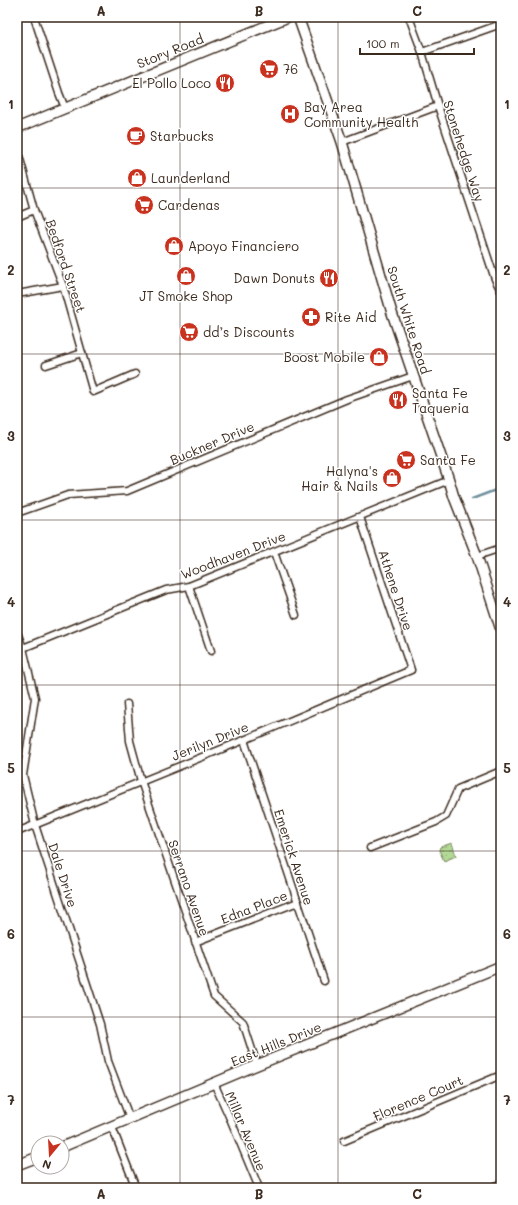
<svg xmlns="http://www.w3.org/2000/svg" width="518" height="1205" font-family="Mali,sans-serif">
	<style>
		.park { fill: url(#park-dots); stroke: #76825a }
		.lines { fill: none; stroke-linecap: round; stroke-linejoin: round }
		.stream { stroke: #70919e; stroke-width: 2.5 }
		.street-casing { stroke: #3b2a1e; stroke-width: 9 }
		.secondary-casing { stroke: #3b2a1e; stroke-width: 12 }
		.street { stroke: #fff; stroke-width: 6 }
		.secondary { stroke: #fff; stroke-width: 9 }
		.grid { fill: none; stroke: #3b2a1e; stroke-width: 1; stroke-opacity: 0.55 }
		.labels { text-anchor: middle; stroke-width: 3; stroke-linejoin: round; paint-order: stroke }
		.street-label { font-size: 13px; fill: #3b2a1e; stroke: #fff }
		.poi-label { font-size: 13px; fill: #3b2a1e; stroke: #fff; text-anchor: start }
		.neatline { fill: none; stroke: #3b2a1e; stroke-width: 1.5 }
		.grid-label { font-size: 13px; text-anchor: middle; font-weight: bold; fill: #3b2a1e }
	</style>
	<defs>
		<pattern id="park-dots" width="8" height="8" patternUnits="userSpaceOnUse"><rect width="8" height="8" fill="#b2d996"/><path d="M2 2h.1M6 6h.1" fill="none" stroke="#9aba81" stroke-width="1.8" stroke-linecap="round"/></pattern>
	</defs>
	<rect width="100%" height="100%" fill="#fff"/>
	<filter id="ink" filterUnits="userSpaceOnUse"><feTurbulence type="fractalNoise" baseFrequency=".025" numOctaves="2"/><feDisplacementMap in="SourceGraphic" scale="8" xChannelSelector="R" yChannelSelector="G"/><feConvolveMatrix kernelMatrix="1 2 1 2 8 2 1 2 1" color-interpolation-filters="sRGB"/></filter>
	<g filter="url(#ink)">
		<path class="park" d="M452,843l4,13 -12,5 -5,-11 1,-3z"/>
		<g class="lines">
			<path class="stream" d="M472,499l29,-11"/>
			<g class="street-casing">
				<g id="street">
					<path d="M34,17l25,76 6,15"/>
					<path d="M409,17l13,35 16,54 57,173 6,12"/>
					<path d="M422,52l79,-28"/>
					<path d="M342,142l96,-36"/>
					<path d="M17,148l17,62 29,76 30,106 42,-18"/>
					<path d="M17,217l17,-7"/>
					<path d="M23,293l40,-7"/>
					<path d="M46,365l36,-12"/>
					<path d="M17,513l51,-18 59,-4 220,-92 66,-23"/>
					<path d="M274,552l22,63"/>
					<path d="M477,556l24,-8"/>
					<path d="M189,586l22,65"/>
					<path d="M17,632l6,16 12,50 -12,77 12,50 65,199 8,37 22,58"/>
					<path d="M23,648l143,-58 23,-4 260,-106"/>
					<path d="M127,704l3,37 11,40 73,215 29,26 14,43"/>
					<path d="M244,740l80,241"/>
					<path d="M17,832l227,-92 167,-70 -51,-153"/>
					<path d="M370,848l66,-26 10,-6 12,-27 43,-18"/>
					<path d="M195,942l103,-40"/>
					<path d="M214,1083l18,40 27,65"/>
					<path d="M112,1127l24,61"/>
					<path d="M344,1141l157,-66"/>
					<path d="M490,1188l11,-4"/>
				</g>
			</g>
			<g class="secondary-casing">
				<g id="secondary">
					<path d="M298,17l44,125 50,171 57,167 5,17 23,59 24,74"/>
					<path d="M17,128l271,-111"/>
					<path d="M62,1147l195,-82 244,-99"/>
					<path d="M17,1165l21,-8"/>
				</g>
			</g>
			<use href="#street" class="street"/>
			<use href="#secondary" class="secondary"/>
		</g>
	</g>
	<path class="grid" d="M180,17v1171M338,17v1171M17,188h484M17,354h484M17,520h484M17,685h484M17,851h484M17,1017h484"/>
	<defs>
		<g id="supermarket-disc" transform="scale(1)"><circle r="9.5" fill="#c8321e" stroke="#fff"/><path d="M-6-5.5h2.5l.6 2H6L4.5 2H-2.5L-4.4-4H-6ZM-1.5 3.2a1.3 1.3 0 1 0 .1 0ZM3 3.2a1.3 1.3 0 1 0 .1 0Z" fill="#fff"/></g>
		<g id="restaurant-disc" transform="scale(1)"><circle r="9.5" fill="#c8321e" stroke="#fff"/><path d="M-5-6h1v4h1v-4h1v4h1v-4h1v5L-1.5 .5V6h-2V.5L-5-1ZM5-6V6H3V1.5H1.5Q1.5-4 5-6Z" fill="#fff"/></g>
		<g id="hospital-disc" transform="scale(1)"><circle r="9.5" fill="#c8321e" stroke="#fff"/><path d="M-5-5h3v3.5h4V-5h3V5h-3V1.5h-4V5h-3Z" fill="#fff"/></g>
		<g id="cafe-disc" transform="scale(1)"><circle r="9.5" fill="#c8321e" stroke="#fff"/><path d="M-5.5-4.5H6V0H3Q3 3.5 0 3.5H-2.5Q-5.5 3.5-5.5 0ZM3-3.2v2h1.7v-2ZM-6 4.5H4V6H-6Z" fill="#fff"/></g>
		<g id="shop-disc" transform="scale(1)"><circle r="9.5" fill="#c8321e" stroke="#fff"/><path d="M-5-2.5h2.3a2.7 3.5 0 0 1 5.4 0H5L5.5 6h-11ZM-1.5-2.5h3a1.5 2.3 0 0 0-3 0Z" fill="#fff"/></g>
		<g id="pharmacy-disc" transform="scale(1)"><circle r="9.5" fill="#c8321e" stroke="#fff"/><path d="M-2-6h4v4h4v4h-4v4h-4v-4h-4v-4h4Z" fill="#fff"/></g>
	</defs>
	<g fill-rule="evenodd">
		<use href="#supermarket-disc" x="269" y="69"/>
		<use href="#restaurant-disc" x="225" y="83"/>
		<use href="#hospital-disc" x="290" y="114"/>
		<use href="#cafe-disc" x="136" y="136"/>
		<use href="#shop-disc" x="137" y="178"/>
		<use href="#supermarket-disc" x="144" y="205"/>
		<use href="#shop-disc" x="174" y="246"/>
		<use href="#shop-disc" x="186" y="276"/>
		<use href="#restaurant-disc" x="329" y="278"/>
		<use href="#pharmacy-disc" x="311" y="317"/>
		<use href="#supermarket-disc" x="189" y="332"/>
		<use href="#shop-disc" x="379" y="357"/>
		<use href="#restaurant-disc" x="398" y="400"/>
		<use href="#supermarket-disc" x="406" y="460"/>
		<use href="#shop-disc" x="392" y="478"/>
	</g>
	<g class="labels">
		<g class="street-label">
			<text transform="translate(170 51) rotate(-22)" y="5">Story Road</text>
			<text transform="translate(464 151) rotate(72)" y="5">Stonehedge Way</text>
			<text transform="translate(66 266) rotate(71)" y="5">Bedford Street</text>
			<text transform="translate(409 320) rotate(72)" y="5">South White Road</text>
			<text transform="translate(212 443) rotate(-23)" y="5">Buckner Drive</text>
			<text transform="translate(233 555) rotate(-21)" y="5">Woodhaven Drive</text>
			<text transform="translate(396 590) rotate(72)" y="5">Athene Drive</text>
			<text transform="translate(210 741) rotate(-22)" y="5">Jerilyn Drive</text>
			<text transform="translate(294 857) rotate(72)" y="5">Emerick Avenue</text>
			<text transform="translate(63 875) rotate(72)" y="5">Dale Drive</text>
			<text transform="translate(189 888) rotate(71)" y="5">Serrano Avenue</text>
			<text transform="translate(254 907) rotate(-21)" y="5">Edna Place</text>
			<text transform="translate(276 1044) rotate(-22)" y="5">East Hills Drive</text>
			<text transform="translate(418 1098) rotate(-23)" y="5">Florence Court</text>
			<text transform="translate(246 1131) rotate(67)" y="5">Millar Avenue</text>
		</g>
		<g class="poi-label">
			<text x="283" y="74">76</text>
			<text x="211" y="88" text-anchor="end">El Pollo Loco</text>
			<text x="304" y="112">Bay Area<tspan x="304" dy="15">Community Health</tspan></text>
			<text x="150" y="141">Starbucks</text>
			<text x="151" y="183">Launderland</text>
			<text x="158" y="210">Cardenas</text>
			<text x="188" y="251">Apoyo Financiero</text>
			<text x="315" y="283" text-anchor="end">Dawn Donuts</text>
			<text x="186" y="301" text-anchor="middle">JT Smoke Shop</text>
			<text x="325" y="322">Rite Aid</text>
			<text x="203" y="337">dd’s Discounts</text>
			<text x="365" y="362" text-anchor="end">Boost Mobile</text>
			<text x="412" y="398">Santa Fe<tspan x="412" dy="15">Taqueria</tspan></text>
			<text x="420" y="465">Santa Fe</text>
			<text x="378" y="476" text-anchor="end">Halyna's<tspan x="378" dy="15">Hair &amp; Nails</tspan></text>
		</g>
	</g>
	<rect width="518" height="1205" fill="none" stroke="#fff" stroke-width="44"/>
	<g transform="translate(50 1155) rotate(198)"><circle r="19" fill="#ffffff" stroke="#b1aaa5"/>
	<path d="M0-3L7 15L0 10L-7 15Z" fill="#c8321e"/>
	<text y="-6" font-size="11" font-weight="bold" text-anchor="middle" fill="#3b2a1e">N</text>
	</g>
	<path d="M360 48v6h114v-6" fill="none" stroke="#3b2a1e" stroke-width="2"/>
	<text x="366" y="48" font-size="12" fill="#3b2a1e" stroke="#ffffff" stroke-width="3" paint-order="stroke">100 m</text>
	<rect x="22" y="22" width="474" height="1161" class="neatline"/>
	<g class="grid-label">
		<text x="101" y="16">A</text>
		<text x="259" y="16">B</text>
		<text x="417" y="16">C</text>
		<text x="11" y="109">1</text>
		<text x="507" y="109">1</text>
		<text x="11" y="275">2</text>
		<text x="507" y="275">2</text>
		<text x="11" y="441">3</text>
		<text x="507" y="441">3</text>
		<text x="11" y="607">4</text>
		<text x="507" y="607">4</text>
		<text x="11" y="773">5</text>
		<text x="507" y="773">5</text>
		<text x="11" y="939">6</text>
		<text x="507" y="939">6</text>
		<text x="11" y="1105">7</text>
		<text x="507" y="1105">7</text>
		<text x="101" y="1199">A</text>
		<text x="259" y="1199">B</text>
		<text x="417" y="1199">C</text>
	</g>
</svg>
